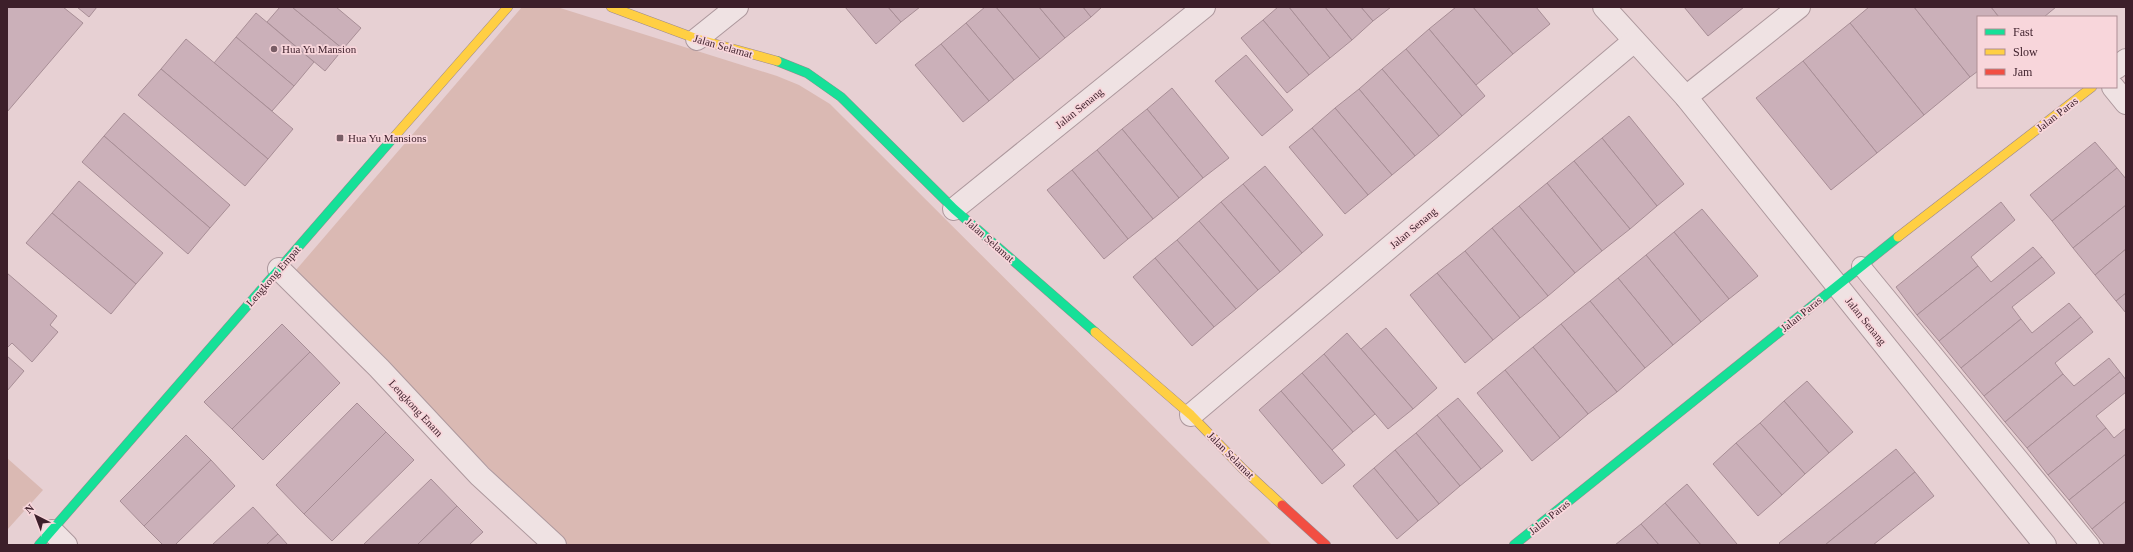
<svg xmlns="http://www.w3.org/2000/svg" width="2133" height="552" font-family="Georgia,serif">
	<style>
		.green { fill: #dab9b3 }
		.building { fill: #cbb0b9; stroke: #a88e96 }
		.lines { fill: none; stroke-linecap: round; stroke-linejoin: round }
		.lane-casing { stroke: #ad989d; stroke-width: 20 }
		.street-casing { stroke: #ad989d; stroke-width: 24 }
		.fast-casing { stroke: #9c888d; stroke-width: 10 }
		.slow-casing { stroke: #9c888d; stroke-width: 10 }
		.jam-casing { stroke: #9c888d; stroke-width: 10 }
		.lane { stroke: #efe2e3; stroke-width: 18 }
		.street { stroke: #efe2e3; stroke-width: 22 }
		.fast { stroke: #16e098; stroke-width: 9 }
		.slow { stroke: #ffcf43; stroke-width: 9 }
		.jam { stroke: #f24e42; stroke-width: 9 }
		.poi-dot { fill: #785d65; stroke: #f8d6db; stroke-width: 1.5 }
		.labels { text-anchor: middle; stroke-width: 3.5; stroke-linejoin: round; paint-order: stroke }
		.street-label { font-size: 11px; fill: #3d1f2a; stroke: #f8d6db }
		.poi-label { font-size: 11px; fill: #3d1f2a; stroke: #f8d6db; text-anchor: start }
	</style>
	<rect width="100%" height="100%" fill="#e7d0d3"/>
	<g class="green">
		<path d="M522,7h35l220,69 22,9 31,19 442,441h-704l-77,-75 -195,-200z"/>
		<path d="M7,458l36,32 -36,40z"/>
	</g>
	<g class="building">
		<path d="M7,7h56l20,16 -76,89z"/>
		<path d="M77,7h20l-8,10z"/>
		<path d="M280,7h12l51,42 -18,22 -58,-49z"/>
		<path d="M292,7h44l25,21 -18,21z"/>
		<path d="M845,7h43l13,15 -25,22z"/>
		<path d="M888,7h32l-19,15z"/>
		<path d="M985,7h11l44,52 -26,21 -48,-57z"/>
		<path d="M996,7h43l26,31 -25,21z"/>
		<path d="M1039,7h44l8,10 -26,21z"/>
		<path d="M1083,7h19l-11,10z"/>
		<path d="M1278,7h11l41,51 -21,17 -46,-55z"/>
		<path d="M1289,7h36l27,33 -22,18z"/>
		<path d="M1325,7h36l12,14 -21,19z"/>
		<path d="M1361,7h30l-18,14z"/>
		<path d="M1456,7h17l40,47 -37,31 -47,-56z"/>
		<path d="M1473,7h63l14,17 -37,30z"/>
		<path d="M1684,7h60l-36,29z"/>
		<path d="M1869,7h45l56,70 -46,38 -74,-92z"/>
		<path d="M1914,7h77l8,10h-21v54l-8,6z"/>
		<path d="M1991,7h65l-12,10h-45z"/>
		<path d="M256,13l58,49 -20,24 -58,-49z"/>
		<path d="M1263,20l46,55 -22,18 -46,-55z"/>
		<path d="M966,23l48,57 -25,21 -48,-57z"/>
		<path d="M1850,23l74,92 -47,38 -74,-92z"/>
		<path d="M1429,29l56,67 -23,20 -56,-67z"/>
		<path d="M236,37l58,49 -22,25 -58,-48z"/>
		<path d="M186,39l107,90 -25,30 -107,-90z"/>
		<path d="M941,44l48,57 -26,21 -48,-57z"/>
		<path d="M1406,49l56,67 -23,20 -57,-67z"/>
		<path d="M1246,55l47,55 -31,26 -47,-55z"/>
		<path d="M1803,61l74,92 -46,37 -75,-92z"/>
		<path d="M161,69l107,90 -23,27 -107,-91z"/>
		<path d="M1382,69l57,67 -24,20 -56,-67z"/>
		<path d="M1172,88l57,70 -26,20 -56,-69z"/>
		<path d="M1359,89l56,67 -23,19 -57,-67z"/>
		<path d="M1335,108l57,67 -24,20 -56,-67z"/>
		<path d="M1147,109l56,69 -24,20 -57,-69z"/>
		<path d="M124,113l106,92 -20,23 -106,-92z"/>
		<path d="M1629,116l55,68 -27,22 -55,-68z"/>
		<path d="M1312,128l56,67 -23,19 -56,-67z"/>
		<path d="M1122,129l57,69 -26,21 -56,-69z"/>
		<path d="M104,136l106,92 -22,26 -106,-92z"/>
		<path d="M1602,138l55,68 -27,23 -56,-68z"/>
		<path d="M2095,142l22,26 -65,53 -22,-26z"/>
		<path d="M1097,150l56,69 -25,20 -56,-69z"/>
		<path d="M1574,161l56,68 -28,22 -55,-68z"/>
		<path d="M1265,166l58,69 -21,18 -59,-69z"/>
		<path d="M2117,168l9,11v26l-53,43 -21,-27z"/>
		<path d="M1072,170l56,69 -24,20 -57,-69z"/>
		<path d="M79,181l84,72 -27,31 -84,-71z"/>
		<path d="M1547,183l55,68 -27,22 -56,-67z"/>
		<path d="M1243,184l59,69 -22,19 -59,-70z"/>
		<path d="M1221,202l59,70 -22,18 -59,-69z"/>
		<path d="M2001,202l14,18 -44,37 7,9 -61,49 -21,-28z"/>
		<path d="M2126,205v44l-31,26 -22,-27z"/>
		<path d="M1519,206l56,67 -27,23 -56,-68z"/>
		<path d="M1702,209l56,67 -29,23 -55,-67z"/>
		<path d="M52,213l84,71 -25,30 -85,-71z"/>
		<path d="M1199,221l59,69 -22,19 -59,-69z"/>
		<path d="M1492,228l56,68 -28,22 -55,-67z"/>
		<path d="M1674,232l55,67 -28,23 -55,-67z"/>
		<path d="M1177,240l59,69 -22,18 -59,-69z"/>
		<path d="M2033,247l9,10 -103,84 -22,-26 61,-49 13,16z"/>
		<path d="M2126,249v44l-10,8 -21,-26z"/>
		<path d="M1465,251l55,67 -27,22 -56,-67z"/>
		<path d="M1646,255l55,67 -28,23 -55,-67z"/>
		<path d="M2042,257l13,16 -43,34 9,12 -60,49 -22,-27z"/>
		<path d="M1155,258l59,69 -22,19 -59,-69z"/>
		<path d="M7,273l50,43 -7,9 8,7 -26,30 -20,-19 -5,5z"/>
		<path d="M1437,273l56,67 -28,23 -55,-68z"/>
		<path d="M1618,278l55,67 -28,23 -55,-67z"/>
		<path d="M2126,293v20l-10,-12z"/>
		<path d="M1590,301l55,67 -28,24 -56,-68z"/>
		<path d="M2069,303l12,14 -97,79 -23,-28 60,-49 11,14z"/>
		<path d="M2081,317l12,15 -38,31 8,11 -58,48 -21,-26z"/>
		<path d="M282,324l28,28 -78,77 -28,-27z"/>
		<path d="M1561,324l56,68 -29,22 -55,-67z"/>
		<path d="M1386,328l51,60 -24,21 -52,-60z"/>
		<path d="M1347,333l66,76 -25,20 -64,-75z"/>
		<path d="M1533,347l55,67 -28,24 -55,-68z"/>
		<path d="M310,352l30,31 -77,77 -31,-31z"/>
		<path d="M1324,354l51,60 -22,18 -51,-59z"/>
		<path d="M7,356l17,15 -17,20z"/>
		<path d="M2109,358l11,14 -93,76 -22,-26 58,-48 11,12z"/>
		<path d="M1505,370l55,68 -28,23 -55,-68z"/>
		<path d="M2120,372l6,8v12l-30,24 10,12 -58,47 -21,-27z"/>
		<path d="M1302,373l51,59 -21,18 -51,-59z"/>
		<path d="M1807,381l46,51 -24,21 -45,-52z"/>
		<path d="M1281,391l64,74 -23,19 -63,-74z"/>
		<path d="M1458,398l45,53 -22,18 -44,-54z"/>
		<path d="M1784,401l45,52 -24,21 -45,-51z"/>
		<path d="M357,403l29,29 -82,82 -28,-29z"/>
		<path d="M1437,415l44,54 -21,17 -44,-53z"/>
		<path d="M1760,423l45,51 -23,21 -46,-52z"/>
		<path d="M2106,428l8,10 12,-10v26l-57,46 -21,-25z"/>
		<path d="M386,432l28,28 -82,81 -28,-27z"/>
		<path d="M1416,433l44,53 -21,18 -44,-54z"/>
		<path d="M186,435l25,25 -67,66 -24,-25z"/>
		<path d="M1736,443l46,52 -24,21 -45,-52z"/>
		<path d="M1896,449l19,23 -90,73h-44l-2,-2z"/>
		<path d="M1395,450l44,54 -21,17 -44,-53z"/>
		<path d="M2126,454v47l-34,28 -23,-29z"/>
		<path d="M211,460l24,26 -60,59h-12l-19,-19z"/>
		<path d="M1374,468l44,53 -21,18 -44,-53z"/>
		<path d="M1915,472l19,24 -61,49h-48z"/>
		<path d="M431,479l26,27 -40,39h-54z"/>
		<path d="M1687,484l50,60 -1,1h-35l-36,-42z"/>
		<path d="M2126,501v41l-3,3h-18l-13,-16z"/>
		<path d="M1665,503l36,42h-42l-18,-21z"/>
		<path d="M457,506l26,26 -14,13h-52z"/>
		<path d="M253,507l25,27 -12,11h-54z"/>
		<path d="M1641,524l18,21h-44z"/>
		<path d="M278,534l10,11h-22z"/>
	</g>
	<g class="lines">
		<g class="lane-casing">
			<path id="lane" d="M1861,266l229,279"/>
		</g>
		<g class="street-casing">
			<g id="street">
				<path d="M1604,7l82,90 359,448"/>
				<path d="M697,39l40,-32"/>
				<path d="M2116,68l10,-8"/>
				<path d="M2113,87l13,16"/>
				<path d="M1686,97l113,-90"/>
				<path d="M954,209l250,-202"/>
				<path d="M279,269l100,99 101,108 75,69"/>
				<path d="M1191,415l443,-374"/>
				<path d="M52,531l14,14"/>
			</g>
		</g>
		<g class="fast-casing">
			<g id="fast">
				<path d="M777,61l30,12 34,24 113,112 141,123"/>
				<path d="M39,545l355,-408"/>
				<path d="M1514,545l384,-308"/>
			</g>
		</g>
		<g class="slow-casing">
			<g id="slow">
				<path d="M611,7l86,32 80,22"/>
				<path d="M394,137l114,-130"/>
				<path d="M1898,237l194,-150"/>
				<path d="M1095,332l96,83 52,54 39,36"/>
			</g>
		</g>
		<g class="jam-casing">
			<path id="jam" d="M1282,505l44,40"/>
		</g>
		<use href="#lane" class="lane"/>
		<use href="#street" class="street"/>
		<use href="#fast" class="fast"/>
		<use href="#slow" class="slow"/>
		<use href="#jam" class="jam"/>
	</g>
	<g class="poi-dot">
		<circle cx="274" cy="49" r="4"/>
		<rect x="336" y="134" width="8" height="8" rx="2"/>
	</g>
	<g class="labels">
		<g class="street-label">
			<text transform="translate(723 46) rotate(16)" y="4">Jalan Selamat</text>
			<text transform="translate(1079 108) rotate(-39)" y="4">Jalan Senang</text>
			<text transform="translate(2057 114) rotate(-38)" y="4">Jalan Paras</text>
			<text transform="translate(1413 228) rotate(-40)" y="4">Jalan Senang</text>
			<text transform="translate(990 240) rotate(41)" y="4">Jalan Selamat</text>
			<text transform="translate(273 276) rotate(-49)" y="4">Lengkong Empat</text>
			<text transform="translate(1801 314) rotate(-39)" y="4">Jalan Paras</text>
			<text transform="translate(1866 321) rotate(51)" y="4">Jalan Senang</text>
			<text transform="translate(416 408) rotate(47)" y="4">Lengkong Enam</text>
			<text transform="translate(1231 455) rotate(45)" y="4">Jalan Selamat</text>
			<text transform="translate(1549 517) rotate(-39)" y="4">Jalan Paras</text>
		</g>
		<g class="poi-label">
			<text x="282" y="53">Hua Yu Mansion</text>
			<text x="348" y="142">Hua Yu Mansions</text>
		</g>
	</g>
	<rect width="2133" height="552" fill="none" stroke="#3d1f2a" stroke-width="16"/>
	<rect x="1977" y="16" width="140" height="72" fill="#f8d6db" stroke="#ad8d94"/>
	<rect x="1985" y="29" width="20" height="6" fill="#16e098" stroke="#ad8d94"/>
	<text x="2013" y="36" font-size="12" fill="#3d1f2a">Fast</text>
	<rect x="1985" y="49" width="20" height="6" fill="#ffcf43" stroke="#ad8d94"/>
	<text x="2013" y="56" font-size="12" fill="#3d1f2a">Slow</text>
	<rect x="1985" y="69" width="20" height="6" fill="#f24e42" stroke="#ad8d94"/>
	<text x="2013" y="76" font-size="12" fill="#3d1f2a">Jam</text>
	<g transform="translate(36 516) rotate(318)" stroke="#f8d6db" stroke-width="3" paint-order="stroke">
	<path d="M0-3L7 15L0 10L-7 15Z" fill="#3d1f2a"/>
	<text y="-6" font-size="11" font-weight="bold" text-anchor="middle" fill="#3d1f2a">N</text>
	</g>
</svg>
